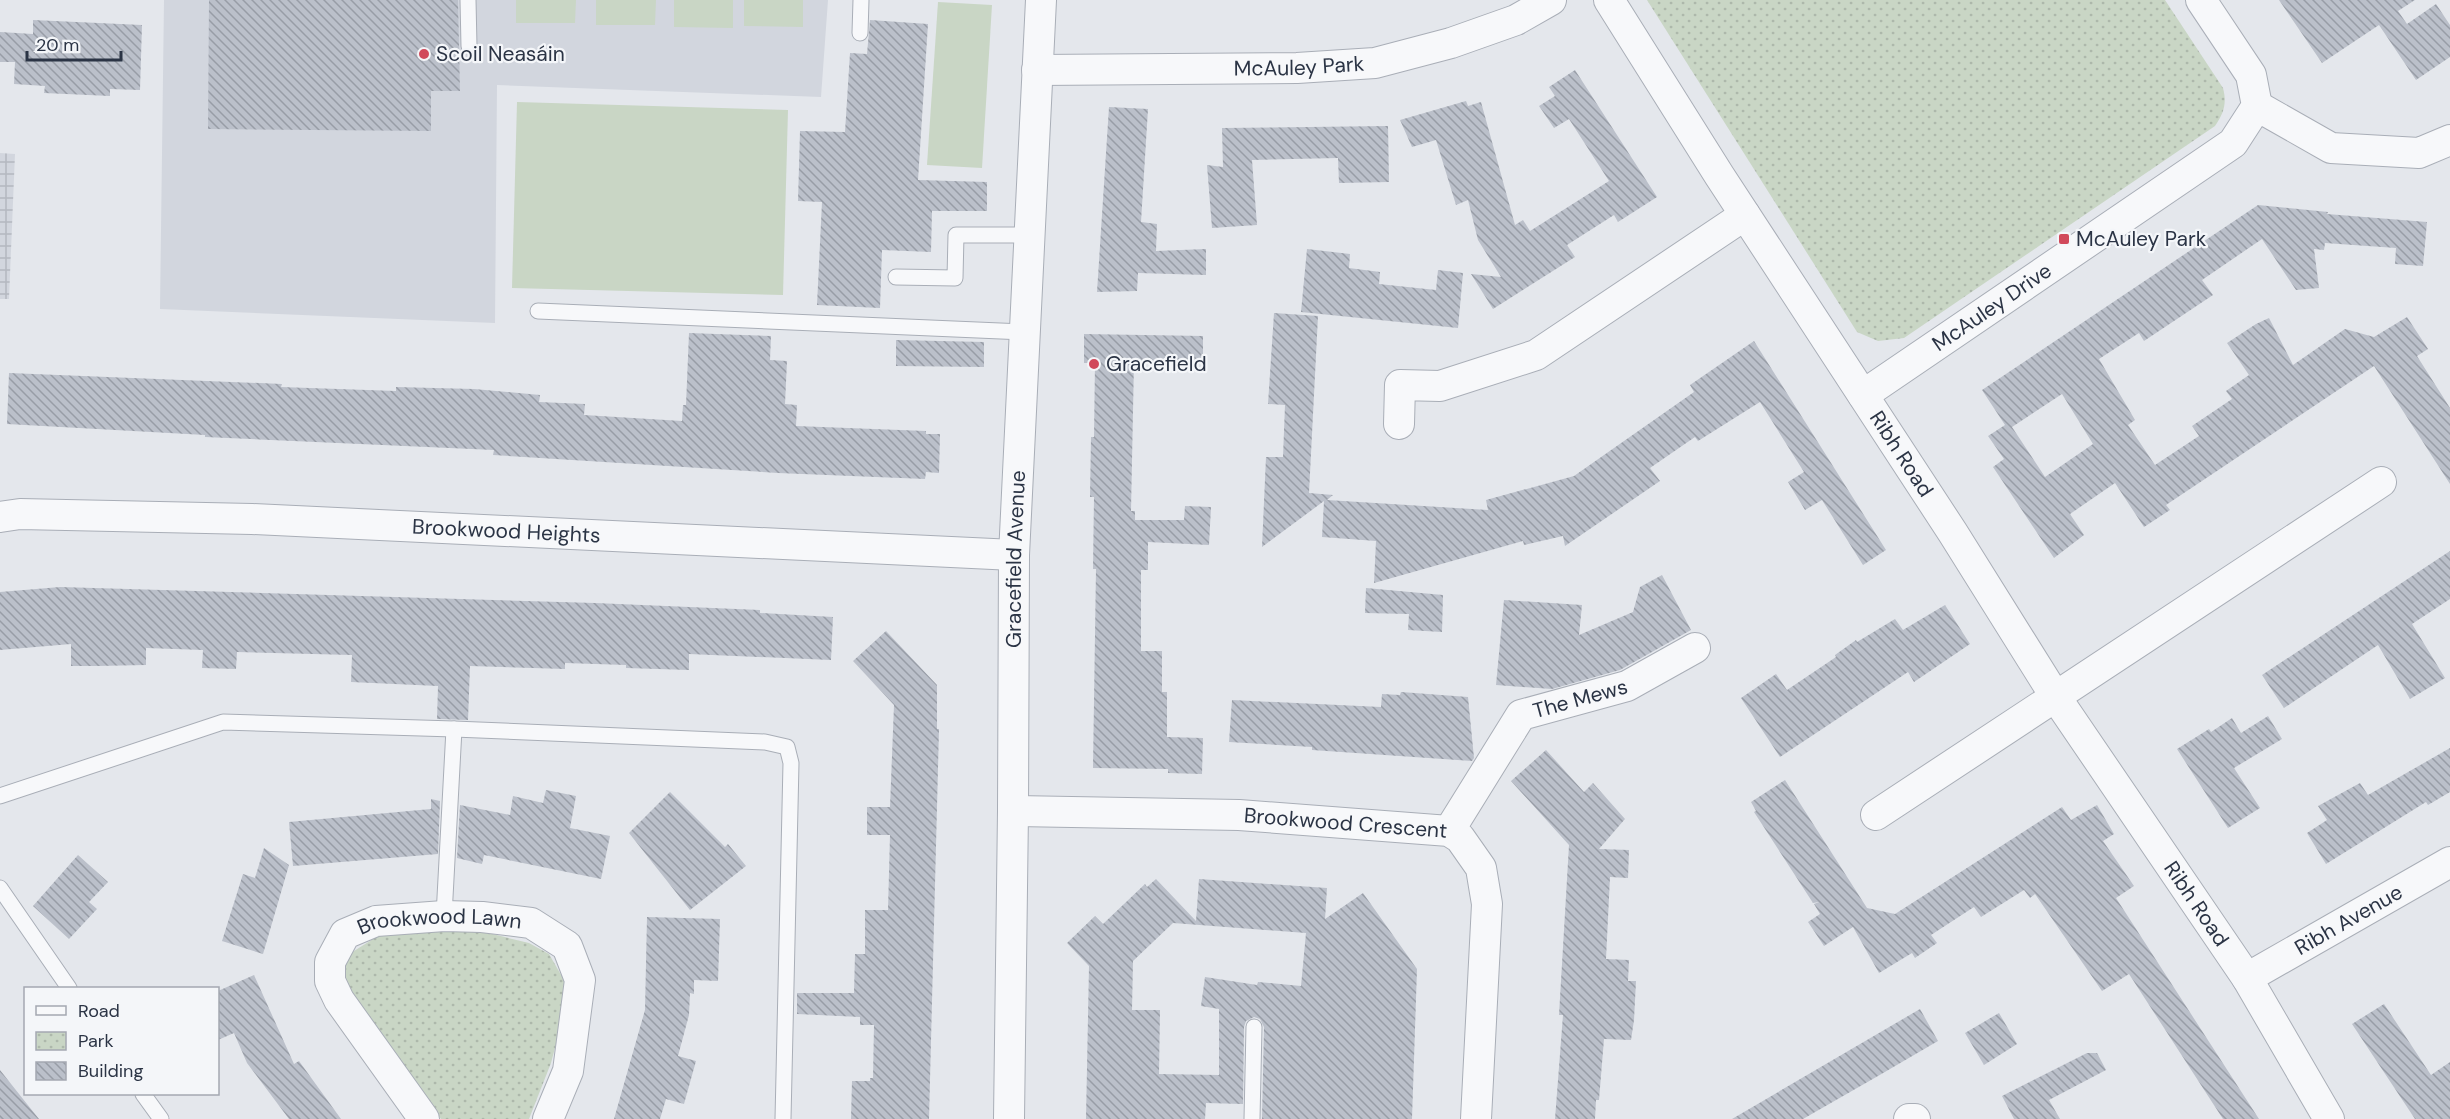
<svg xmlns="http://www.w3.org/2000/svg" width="2450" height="1119" font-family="'DM Sans',sans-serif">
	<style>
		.built { fill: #d2d6de }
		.industrial { fill: url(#industrial-grid) }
		.grass { fill: #c9d6c5 }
		.park { fill: url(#park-dots) }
		.building { fill: url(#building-back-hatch); fill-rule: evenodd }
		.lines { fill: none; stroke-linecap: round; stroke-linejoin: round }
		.lane-casing { stroke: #a9aeb7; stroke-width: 17 }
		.street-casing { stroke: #a9aeb7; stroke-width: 32 }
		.lane { stroke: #f7f8fa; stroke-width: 15 }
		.street { stroke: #f7f8fa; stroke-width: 30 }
		.poi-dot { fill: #d1495b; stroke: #f4f6f9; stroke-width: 2 }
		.labels { text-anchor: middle; stroke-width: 4.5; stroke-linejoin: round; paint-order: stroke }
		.poi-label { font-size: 21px; fill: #2b3445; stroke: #f4f6f9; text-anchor: start }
		.street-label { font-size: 21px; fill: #2b3445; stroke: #f4f6f9 }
	</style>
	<defs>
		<pattern id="industrial-grid" width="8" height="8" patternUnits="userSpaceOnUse" patternTransform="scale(1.5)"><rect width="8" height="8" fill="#d2d6de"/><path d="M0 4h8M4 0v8" fill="none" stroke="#b4b8c0"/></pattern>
		<pattern id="park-dots" width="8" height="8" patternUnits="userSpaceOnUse" patternTransform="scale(1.5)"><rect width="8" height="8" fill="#c9d6c5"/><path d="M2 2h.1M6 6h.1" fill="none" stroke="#adb8ab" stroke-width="1.8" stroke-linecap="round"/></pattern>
		<pattern id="building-back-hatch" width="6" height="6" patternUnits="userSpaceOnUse" patternTransform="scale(1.5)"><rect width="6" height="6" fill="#bbc0ca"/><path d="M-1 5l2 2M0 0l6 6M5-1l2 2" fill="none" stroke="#989da6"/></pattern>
	</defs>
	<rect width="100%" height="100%" fill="#e4e7ec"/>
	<path class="built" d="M164,0h664l-7,97 -324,-12 -2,238 -335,-14z"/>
	<path class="industrial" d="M0,153l15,1 -6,145h-9z"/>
	<g class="grass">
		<path d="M516,0h60l-1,23h-59z"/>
		<path d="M596,0h60l-1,25h-59z"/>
		<path d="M674,0h59v28l-59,-1z"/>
		<path d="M744,0h59v27l-59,-1z"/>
		<path d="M938,2l54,3 -10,163 -55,-3z"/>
		<path d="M517,102l271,8 -5,185 -271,-7z"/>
	</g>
	<g class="park">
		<path d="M1647,0h518l58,88c4,15 1,25 -8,38l-311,212 -26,3 -21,-9z"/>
		<path d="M447,923l82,20 20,11 15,26v34l-13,49 -22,56h-88l-100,-135 5,-28 43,-27z"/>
	</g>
	<g class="building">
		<path d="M209,0h249l2,91h-29v40l-223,-2z"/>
		<path d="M2279,0h136l-17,11 9,13 29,-20 14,21v32l-34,23 -37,-55 -57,38z"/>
		<path d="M33,20l109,5 -2,65 -30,-1v7l-66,-3 1,-7 -31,-2 1,-22h-15v-30l33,2z"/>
		<path d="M870,20l58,4 -10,156 69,2v29h-55l-1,41 -49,-2 -2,58 -63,-3 5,-103 -24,-1 2,-70 45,1 5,-79 17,1z"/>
		<path d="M1575,70l82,127 -39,25 -4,-7 -47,30 8,12 -82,52 -22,-35 30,3 -23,-37 -10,-40 -12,5 -20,-65 -24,7 -12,-27 66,-19 2,5 13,-4 34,123 8,-5 7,11 79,-50 -40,-62 -15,9 -15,-22 16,-10 -6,-9z"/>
		<path d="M1109,107l39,2 -7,113 16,2 -1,27 50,-2v26l-68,-2 -1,18 -40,1z"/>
		<path d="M1388,126l1,56 -50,1 -1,-25 -86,2 5,65 -45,3 -5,-63 16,2 -1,-39z"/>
		<path d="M2258,205l70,7 -1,2 100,8 -4,44 -28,-2 1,-16 -71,-5 -1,7 -10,-1 5,39 -23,2 -34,-51 -60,41 11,15 -69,46 -5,-8 -40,26 36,61 -7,5 27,40 44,-29 -7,-10 40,-27 -6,-8 23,-16 -22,-32 29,-19 13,-6 24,47 52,-36 29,8 33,-20 21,32 -11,7 33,52v76l-76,-118 -208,139 4,5 -26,17 -29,-44 -45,31 14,21 -30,23 -61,-91 11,-8 -16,-23 17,-11 -23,-35zM2062,394l31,50 -48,33 -33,-50z"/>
		<path d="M1307,249l43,5 -1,14 31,4 -1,12 57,6 2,-20 25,3 -5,55 -157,-16z"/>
		<path d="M1274,313l44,3 -9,177 24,2 -6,5 161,10 -2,-10 88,-24 120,-84 -4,-7 64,-44 132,209 -23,15 -41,-65 -17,10 -17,-28 16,-10 -44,-70 -62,39 -3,-4 -45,31 10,13 -95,65 -2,-10 -39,9 -1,-4 -149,42 2,-42 -54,-4 2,-36 -62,46 4,-90h17l2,-52 -17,-1z"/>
		<path d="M689,333l82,3 -1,24 17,1 -2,43 12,1 -1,21 130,5v3h14l-1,39 -13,-1 -1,7 -147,-6 -285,-18 1,-5 -289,-13v-2l-198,-11 2,-51 273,11 -1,3 115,4v-4l78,2 66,6 -1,7 46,2 -1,11 98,6 1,-16h3z"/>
		<path d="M1084,334l119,2v26l-69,-1 -3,150h4v9h49l1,-14 26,1 -2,38 -61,-3v28h-7v81h21v41h5v45l36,1 -1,36 -34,-1v-4l-75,-1 3,-199h-3l1,-72h-4l1,-60h3l1,-74h-11z"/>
		<path d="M896,340l88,2v25l-88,-1z"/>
		<path d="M2450,551v48l-38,25 33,54 -35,21 -32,-54 -94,63 -22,-33z"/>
		<path d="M1662,575l29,55 -71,40 -68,19 -56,-4 8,-85 78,5 -3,30 54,-23 7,-25z"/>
		<path d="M60,587l535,16 165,7v3l73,4 -2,43 -142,-6v16l-63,-2v-3l-61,-2v6l-95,-3 -2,54 -31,-1 1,-33 -87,-4 1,-27 -115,-3 -1,17 -34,-1 1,-18 -57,-2v17l-49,1h-26v-22l-71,6v-58z"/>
		<path d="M1366,588l77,7 -1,37 -34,-2 1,-16 -44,-1z"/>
		<path d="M1945,605l25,39 -56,38 -6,-10 -128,85 -39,-59 35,-24 11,16 49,-33 -1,-2 21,-15 1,2 38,-23 8,11z"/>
		<path d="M886,631l51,54v44h2l-10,390h-78l1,-38h18v-3h3l1,-53h-14v-8l-63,-3v-21h57l1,-39h10v-44h23l2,-75h-23v-28h23l4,-102 -41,-44z"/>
		<path d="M1401,692l67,5 6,61 -2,3 -160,-11v-3l-83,-5 3,-42 149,7 1,-13 18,1z"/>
		<path d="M2268,716l14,23 -48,29 26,40 -32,20 -51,-79 32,-20 2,3 21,-14 9,15z"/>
		<path d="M2450,748v44l-22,13 -2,-3 -100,62 -19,-31 20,-13 -9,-14 42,-23 8,12z"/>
		<path d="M1546,750l38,42 9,-9 32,36 -26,30 30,1 -1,28 -18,-1 -4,82 23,1 -1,21h8l-2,39 -3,20 -27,-1 -5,61h-3l-1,19h-40l8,-104h-4l10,-170 -58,-64z"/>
		<path d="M1785,780l82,128 28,6 167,-107 9,13 26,-15 17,29 -11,7 31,45 -18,12 143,221h-36l-94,-145 -27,17 -67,-97 -5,4 -6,-8 -43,27 -7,-10 -43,28 6,8 -22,15 -3,-5 -33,20 -26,-46 -29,19 -16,-24 12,-8 -6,-10 5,-2 -6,1 -59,-91 2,-1 -5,-9z"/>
		<path d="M546,790l30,6 -6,32 40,8 -9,43 -117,-24 -2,9 -25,-6 3,-53 50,10 3,-19 30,7z"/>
		<path d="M670,792l55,55 3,-3 18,22 -56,44 -61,-77z"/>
		<path d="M431,799l9,2 -2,53 -145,12 -4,-44 142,-13z"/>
		<path d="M264,848l25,17 -26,89 -41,-13 21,-67 12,4z"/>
		<path d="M78,855l30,27 -19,20 8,7 -28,30 -36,-33z"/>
		<path d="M1156,879l40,42 3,-42 128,9 -2,31 38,-26 54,76 -5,150h-150l2,-92 -4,-8 -6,-2 -8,4 -2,6 -1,77 -37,-1 -1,16h-119l3,-153 -22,-23 28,-27 8,8 42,-40 2,3zM1173,923l133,10 -5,53 -43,-4 -1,3 -52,-8 -4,29 18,3v66l-60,-1 1,-64h-28l1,-49z"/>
		<path d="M647,917l73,2 -2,62 -24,-1v14l-4,-1 -1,22 -11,41 18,5 -12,43 -18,-5 -6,20h-46l31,-109z"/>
		<path d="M254,975l40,89 5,-3 42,58h-52l-42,-56 -13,-30 -16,7v-49z"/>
		<path d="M2384,1004l47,71 19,-13v57h-35l-63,-95z"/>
		<path d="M1920,1009l18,32 -60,35 -75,43h-71z"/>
		<path d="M1999,1013l18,31 -33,21 -19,-32z"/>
		<path d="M2087,1053h10l9,17 -57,30 11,19h-46l-12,-23z"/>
		<path d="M0,1070l23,29 16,20h-39z"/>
	</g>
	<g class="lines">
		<g class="lane-casing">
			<g id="lane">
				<path d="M468,0l1,46"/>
				<path d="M860,33l1,-33"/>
				<path d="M896,277l59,1 1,-43h74"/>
				<path d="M538,311l487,21"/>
				<path d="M0,796l223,-74 231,7 311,13 22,5 4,16 -8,356"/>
				<path d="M0,888l69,100"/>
				<path d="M444,916l10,-187"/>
				<path d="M143,1094l18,25"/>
				<path d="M1252,1119l2,-92"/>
			</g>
		</g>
		<g class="street-casing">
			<g id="street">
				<path id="s1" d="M1609,0l110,175 234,358 102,163 192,282 82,141"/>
				<path id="s2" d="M1037,70l260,-2 78,-5 76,-20 65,-23 35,-20"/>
				<path d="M2257,106l74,42 88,5 31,-13"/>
				<path id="s3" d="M1863,395l370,-252 24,-37 -6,-31 -50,-75"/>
				<path d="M1399,424l1,-39 40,1 96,-31 209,-140"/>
				<path id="s4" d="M0,517l20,-3 232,5 762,36"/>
				<path id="s5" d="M1013,811l226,4 210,16 11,7 21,30 6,36 -11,215"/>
				<path d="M1876,815l505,-333"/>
				<path id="s6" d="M1449,831l72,-116 106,-29 68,-38"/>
				<path id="s7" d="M2247,978l203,-116"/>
				<path id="s8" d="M424,1119l-85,-119 -9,-19v-19l15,-28 31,-13 68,-5 38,1 49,6 36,23 13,34 -12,91 -20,48"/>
				<path id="s9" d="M1009,1119l4,-308 1,-256 27,-555"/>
				<path d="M1909,1119h6"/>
			</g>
		</g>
		<use href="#lane" class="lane"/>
		<use href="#street" class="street"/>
	</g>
	<g class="poi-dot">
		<circle cx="424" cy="54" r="6"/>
		<rect x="2058" y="233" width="12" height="12" rx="3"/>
		<circle cx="1094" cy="364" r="6"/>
	</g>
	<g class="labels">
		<g class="poi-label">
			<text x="436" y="61">Scoil Neasáin</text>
			<text x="2076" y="246">McAuley Park</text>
			<text x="1106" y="371">Gracefield</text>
		</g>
		<g class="street-label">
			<text dy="7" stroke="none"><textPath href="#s2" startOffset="262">McAuley Park</textPath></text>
			<text dy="7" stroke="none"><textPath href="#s3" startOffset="156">McAuley Drive</textPath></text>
			<text dy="7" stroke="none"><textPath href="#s1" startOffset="540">Ribh Road</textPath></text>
			<text dy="7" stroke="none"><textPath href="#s4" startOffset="507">Brookwood Heights</textPath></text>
			<text dy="7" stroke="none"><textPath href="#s9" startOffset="560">Gracefield Avenue</textPath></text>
			<text dy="7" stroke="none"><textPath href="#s6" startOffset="198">The Mews</textPath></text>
			<text dy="7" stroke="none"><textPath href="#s5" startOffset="333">Brookwood Crescent</textPath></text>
			<text dy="7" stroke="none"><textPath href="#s1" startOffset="1078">Ribh Road</textPath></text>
			<text dy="7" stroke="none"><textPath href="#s7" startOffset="117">Ribh Avenue</textPath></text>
			<text dy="7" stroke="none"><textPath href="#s8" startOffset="315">Brookwood Lawn</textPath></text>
		</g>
	</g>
	<rect x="24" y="987" width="195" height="108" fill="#f4f6f9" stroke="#a4a8b1" stroke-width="1.5"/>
	<rect x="36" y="1006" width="30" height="9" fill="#f7f8fa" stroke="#a4a8b1" stroke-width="1.5"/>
	<text x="78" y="1017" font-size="18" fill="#2b3445">Road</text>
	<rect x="36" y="1032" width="30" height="18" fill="url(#park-dots)" stroke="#a4a8b1" stroke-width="1.5"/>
	<text x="78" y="1047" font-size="18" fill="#2b3445">Park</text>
	<rect x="36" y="1062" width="30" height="18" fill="url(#building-back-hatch)" stroke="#a4a8b1" stroke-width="1.5"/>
	<text x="78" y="1077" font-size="18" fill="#2b3445">Building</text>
	<path d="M27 51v9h94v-9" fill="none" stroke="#2b3445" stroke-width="3"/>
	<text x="36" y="51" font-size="18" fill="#2b3445" stroke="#f4f6f9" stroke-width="4.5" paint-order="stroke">20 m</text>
</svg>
